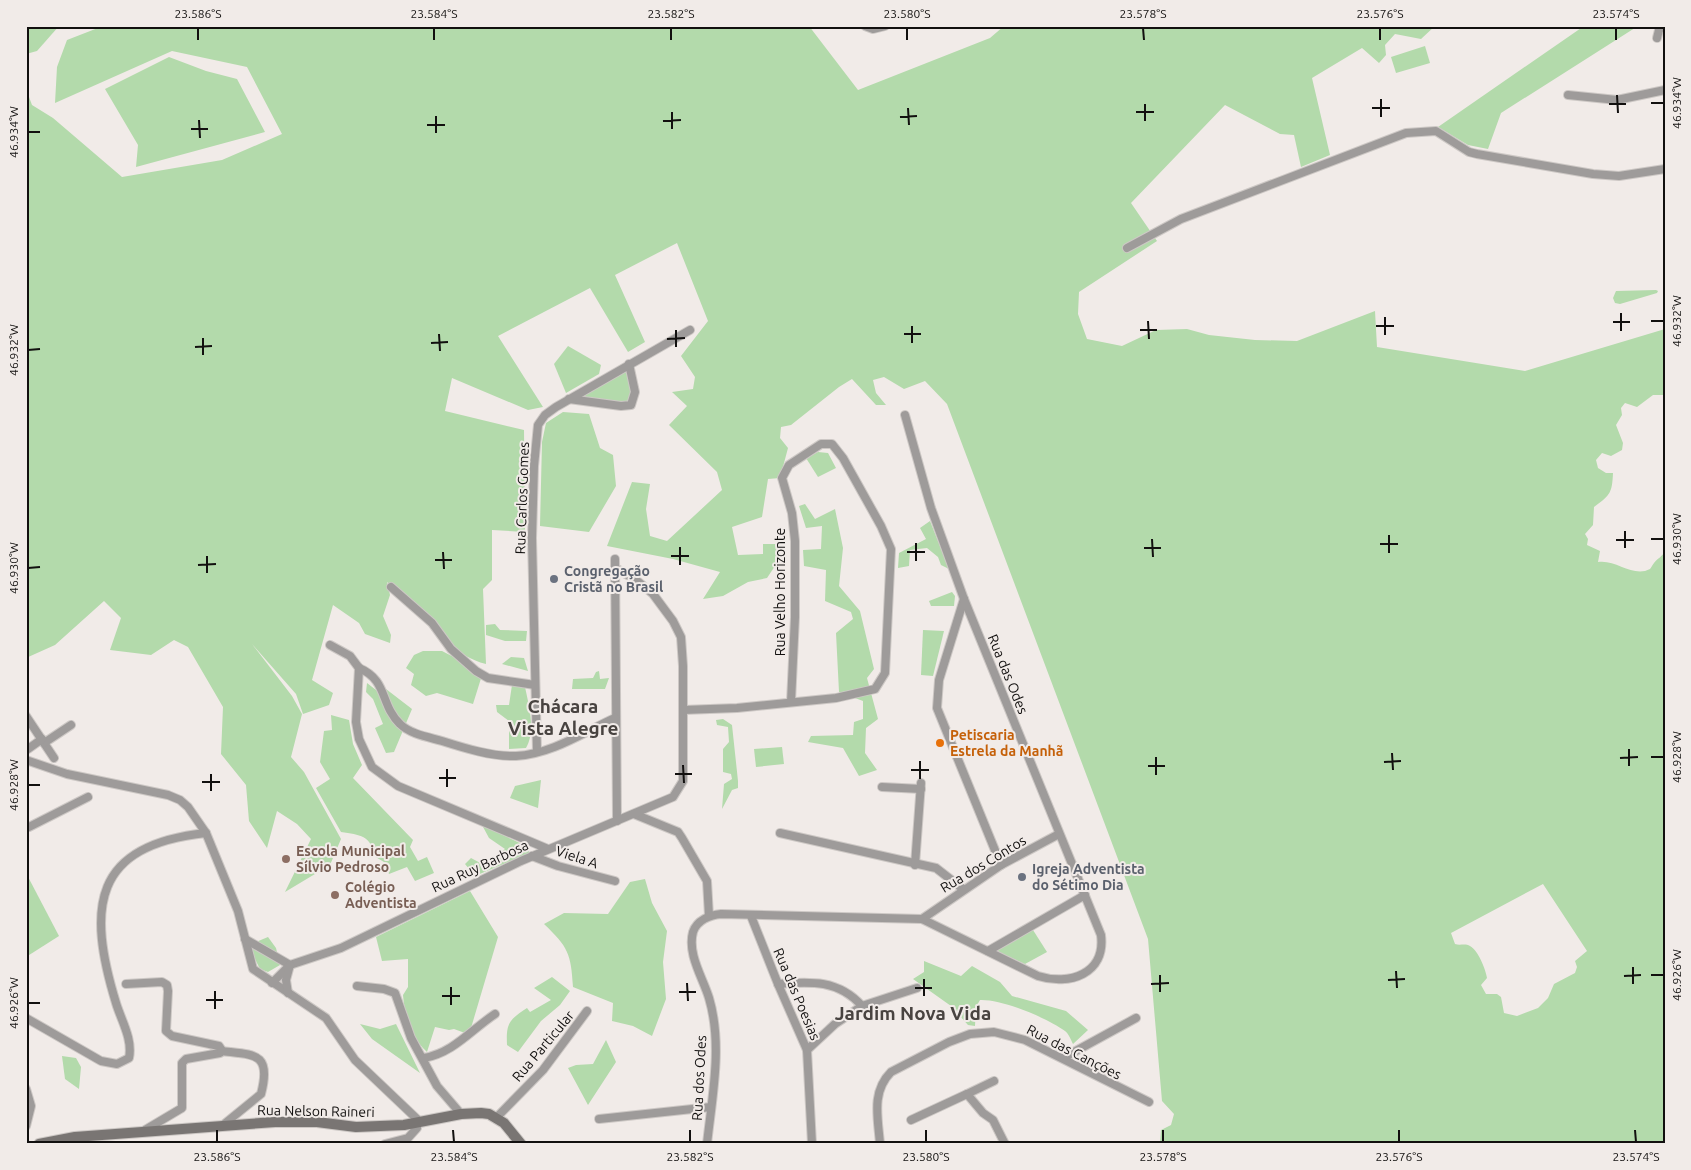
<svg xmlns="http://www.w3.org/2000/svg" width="1691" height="1170" font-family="Ubuntu,sans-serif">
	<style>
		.green { fill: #b3daab; fill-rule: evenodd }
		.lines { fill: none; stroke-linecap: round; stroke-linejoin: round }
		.street-casing { stroke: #cdc8c5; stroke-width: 10 }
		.secondary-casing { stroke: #cdc8c5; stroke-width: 12 }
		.street { stroke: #9e9b9a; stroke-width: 8 }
		.secondary { stroke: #797573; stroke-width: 10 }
		.ticks { fill: none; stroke: #12100f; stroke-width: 2 }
		.worship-dot { fill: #6b7280; stroke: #f1ebe8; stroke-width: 2 }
		.food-dot { fill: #e8710a; stroke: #f1ebe8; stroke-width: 2 }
		.education-dot { fill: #8d6e63; stroke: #f1ebe8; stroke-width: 2 }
		.labels { text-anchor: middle; stroke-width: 4; stroke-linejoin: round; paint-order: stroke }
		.street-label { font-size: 14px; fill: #12100f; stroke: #f1ebe8 }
		.worship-label { font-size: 14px; font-weight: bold; fill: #5b616d; stroke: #f1ebe8; text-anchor: start }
		.food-label { font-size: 14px; font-weight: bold; fill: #c56008; stroke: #f1ebe8; text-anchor: start }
		.education-label { font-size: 14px; font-weight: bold; fill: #785e54; stroke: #f1ebe8; text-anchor: start }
		.district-label { font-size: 19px; font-weight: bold; fill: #484340; stroke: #f1ebe8 }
		.neatline { fill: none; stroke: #12100f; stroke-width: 2 }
		.ticks-label { font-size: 12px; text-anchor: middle; fill: #12100f }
	</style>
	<rect width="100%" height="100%" fill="#f1ebe8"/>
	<g class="green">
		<path d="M26,26h33l-22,25 -11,3z"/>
		<path d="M103,26h706l49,64 132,-52 14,-12h431l-14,13 -26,-5 -10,11 1,10 -7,8 -17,-15 -50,30 18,77 -29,12 -7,-32 -14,-1 -55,-29 -94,98 26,38 -78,51 -1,22 9,25 35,7 34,-16 31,-1 22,6 46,5 42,1 78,-30 2,36 148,24 140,-42v66h-12l-16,12 -12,-4 -4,5 1,7 -6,10 7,18 -1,7 -11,6 -9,-3 -6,7 2,8 8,5h7c-1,19 -2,22 -19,34l-1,18 -8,9 3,5 -1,6 13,6 -2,11c18,-3 35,16 52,7 1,-1 3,-5 4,-6 4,-5 8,-6 11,-12v593h-505l1,-14 10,-5 3,-11 -12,-13 -14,-162 -201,-535 -22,-23 -21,8 -20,-12 -11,3 3,13 10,12h-10l-24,-26 -13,8 -48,38 -10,2 -1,11 8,10 -8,30 -12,1 -6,38 -30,10 6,28 25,-1v-10h17l-1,16 -12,18 -19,4 -25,14 -20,3 17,-27 -47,-13 -66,-13 25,-64 18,2 -4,25 4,27 17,5 55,-51 -5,-18 -48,-47 18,-19 -15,-14 21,-3 2,-12 -14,-21 27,-35 -31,-78 -62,32 30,67 -17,10 -38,-64 -92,48 45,71 -15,3 -76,-32 -7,33 79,19 1,102 -33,-2v50l-9,9 3,75c-31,-8 -36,-25 -57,-45 -14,-13 -28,-25 -42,-37l3,13 -7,21 8,19 -1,8 -25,-9 -6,-11 -26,-18 -21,75 21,13 -4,12 -26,9 -7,-20 -44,-50 40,52 10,18 -11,43 13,15 37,67 -11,26 -45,27 26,-53 -14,-15 -20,-13 -10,37 -18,-27 -3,-36 -25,-31 2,-47 -35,-60 -14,-7 -23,15 -41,-5 11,-32 -17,-17 -49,44 -29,13v-569l6,16 21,13 69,59 100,-17 60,-26 -35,-67 -75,-16 -117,52 2,-36 10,-27zM1543,884l44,67 -12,10 2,6 -2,6 -21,11 -6,14 -10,10 -21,8 -13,-3 -3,-16 -4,-3h-11l-5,-9 6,-7c-1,-8 -9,-28 -17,-32 -5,-3 -10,0 -15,-2l-4,-11z"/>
		<path d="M1584,26h54l-137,87 -13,36 -20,-4 -30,-18z"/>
		<path d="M1425,46l5,17 -34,10 -5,-16z"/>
		<path d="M169,57l37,14 31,8 28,53 -129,35 2,-22 -33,-56z"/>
		<path d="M1656,290l2,1 -1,2 -37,11 -5,-1 -2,-5 3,-7z"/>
		<path d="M568,346l33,19 -2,9 -33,19 -12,-29z"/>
		<path d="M629,364l5,21 -3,20 -62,-6z"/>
		<path d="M563,412l26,2 11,34 13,7 3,31 -27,46 -49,-6 2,-84 4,-19z"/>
		<path d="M818,452l10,1 8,15 -18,9 -12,-19z"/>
		<path d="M805,504l10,15 20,-10 8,39 -4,38 21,25 14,58 -7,9 11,41 -12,9 -1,25 12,17 -18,6 -16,-28 -35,-6 3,-6 42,-1 1,-13 9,-3v-18l-24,-9 -3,-59 17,-14 -2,-7 -26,-11 1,-31 -22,-4 -1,-16 18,-1 1,-23 -16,2 -7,-22z"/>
		<path d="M930,521l19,48 -8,-4 -3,-8 -11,-9 -17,2 -1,16 -11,2 1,-15 27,-14 -6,-11z"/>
		<path d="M952,592l3,4 -1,10h-23l-2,-5z"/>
		<path d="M495,624l5,6 27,1 -1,10h-21l-19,-6v-10z"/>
		<path d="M923,630l21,1 -11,45 -12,-1z"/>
		<path d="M423,651h19l41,21 -10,32 -36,-11 -11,3 -15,-11 3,-11 -8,-6 8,-13z"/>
		<path d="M511,657l13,1 4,13 -26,-7z"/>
		<path d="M599,671l1,8 9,-1 -4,11h-33l1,-10 20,-1 3,-6z"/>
		<path d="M367,683l9,7 10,-1 26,20 -18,43 -8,1 -11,-25 8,-4 -10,-25 -7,-7z"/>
		<path d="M512,685l13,2c4,19 11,44 1,61l-17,1v-28l-12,-9 -1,-7h13z"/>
		<path d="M331,715l18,5 4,24 9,21 -9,13 60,62 -3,7 8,14 9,-4 7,16 -19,8 -8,-14 -18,7 -5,-12 -10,-6c-3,-21 -14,-21 -33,-24l-25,-44 14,-9 -10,-17 4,-31 8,-1z"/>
		<path d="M723,719l9,6 6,56v7l-6,2 -10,19 2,-25 8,-5 -1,-5 -8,-2v-23l6,-7 -1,-15 -11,-2 -1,-5z"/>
		<path d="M782,747l2,17 -28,3 -2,-18z"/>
		<path d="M541,780l-3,28 -28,-10 5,-12z"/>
		<path d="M482,825l42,20 6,8 -55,23 -10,-12 6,-6 13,7 21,-16 -16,-11z"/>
		<path d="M26,873l33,63 -33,21z"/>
		<path d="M645,879l7,24 15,28 -4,31 3,37 -14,37 -19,-10 -21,-5 1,-18 -40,-16c-2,-34 -5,-40 -29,-63l20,-11 44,1 22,-32z"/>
		<path d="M470,891l28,46 -27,91 -6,5 -11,-4 -5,1 -14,-3 -8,25c-17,-16 -22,-35 -24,-57l5,-8v-28l-26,2 -6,-24z"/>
		<path d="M1033,930l14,22 -22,12 -29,-13z"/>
		<path d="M268,937l8,11 4,17 -12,7 -8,-3 -10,-20 6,-7z"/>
		<path d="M924,961l37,15 11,-10 28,16 12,14 54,15 22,19 -15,14c-2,-4 -4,-10 -8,-13 -18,-13 -63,-32 -85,-31l-4,7 -1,19 -7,-1 -17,-19 -38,-27 11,-7z"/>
		<path d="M552,977l18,14 -10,14 -19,16 -23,31 -11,-7c-1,-22 2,-25 20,-37l3,4 21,-12 -17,-12z"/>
		<path d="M360,1024l20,5 16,-5 24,49 -48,-34z"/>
		<path d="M606,1040l10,22 -28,43 -20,-37 8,-3 17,-1z"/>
		<path d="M62,1056l14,2 5,9 -2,22 -14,-10z"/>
	</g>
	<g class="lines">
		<g class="street-casing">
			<g id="street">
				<path d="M865,26l8,3 12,-3"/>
				<path d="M1657,38l2,-8 4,-4"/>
				<path d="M1568,95l49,5 48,-10"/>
				<path d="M1127,248l54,-29 225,-86 30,-2 33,21 8,2 116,20 26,2 46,-7"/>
				<path d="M569,399l52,7 10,-1 4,-13 -6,-28"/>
				<path d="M615,559l2,262"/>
				<path d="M391,587l41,36 19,26 25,22 12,7 47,7"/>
				<path d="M964,599l-25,81 -2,28 64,157"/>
				<path d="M330,645l20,11 9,12"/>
				<path d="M359,668c29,12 21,37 41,56 10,10 28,13 42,17 22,7 51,16 74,15 36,-2 68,-24 99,-38"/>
				<path d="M359,668l-3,54 3,17 13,28 26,19 150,63"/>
				<path d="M683,710l54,-2 99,-10 39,-9 10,-16 6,-124 -10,-23 -38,-68 -11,-14h-11l-32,21 -7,13 10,35 3,28v76l-4,85"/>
				<path d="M26,716l28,42"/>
				<path d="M44,743l27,-18"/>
				<path d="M28,749l14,-10"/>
				<path d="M537,752l-5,-214 2,-72 4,-41 7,-10 11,-8 134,-77"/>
				<path d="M26,760l41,14 101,21 12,5 8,7 18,26 32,78 15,58 73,49 29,42 62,59v9l-9,10 -23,6"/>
				<path d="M882,787l39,2"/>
				<path d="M634,814l44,18 4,6 25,43 2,35"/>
				<path d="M29,827l59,-30"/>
				<path d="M780,833l156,35 27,21"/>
				<path d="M532,856l26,10 57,15"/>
				<path d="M915,865l6,-82"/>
				<path d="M751,916l27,68 29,66 5,94"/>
				<path d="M922,919l79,-54 58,-31"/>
				<path d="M245,939l45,26 51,-17 180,-87 152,-64 10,-16v-115l-2,-29 -8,-16 -20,-27 -18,-15 -20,-11"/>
				<path d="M988,951l97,-56"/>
				<path d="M272,983l18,-18"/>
				<path d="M126,984l36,-2 5,3 1,6 -2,40 6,5 47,10 2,3 -1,4 -34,6 -4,4v45l-37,22"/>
				<path d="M778,984c33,-3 61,-4 84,22"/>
				<path d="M357,986l27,3 11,4 16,45 26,48 24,28"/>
				<path d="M288,993l-2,-13 4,-15"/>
				<path d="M26,1018l75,43 16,3 12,-6c4,-19 -8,-38 -13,-55 -29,-95 -24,-158 90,-170"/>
				<path d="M807,1050l28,-26 27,-18 55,-18"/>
				<path d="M221,1051c33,4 51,1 40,43l-38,31"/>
				<path d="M424,1058c29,-5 47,-28 71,-44"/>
				<path d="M1063,1058l73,-40"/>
				<path d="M26,1089l5,17 -5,20"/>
				<path d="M967,1094l27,-13"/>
				<path d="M496,1118l47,-48 44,-59"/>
				<path d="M599,1119l112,-12"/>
				<path d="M911,1120l56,-26 16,19 10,7 12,24"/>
				<path d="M707,1144c5,-47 16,-99 2,-146 -6,-20 -22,-44 -16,-66 4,-12 17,-17 28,-18l201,5 116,57c31,10 68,-2 63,-41l-137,-336 -33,-91 -26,-93"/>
				<path d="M880,1144c-2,-26 -9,-52 11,-72l58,-30 21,-8 24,-2 31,8 124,62"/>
			</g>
		</g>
		<g class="secondary-casing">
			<path id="secondary" d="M39,1144l36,-7 200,-15h42l39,5 48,-2 57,-11 20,-1 8,1 15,9 17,21"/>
		</g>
		<use href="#street" class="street"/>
		<use href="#secondary" class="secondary"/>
	</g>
	<path class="ticks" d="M198,28v12M434,28v12M671,28v12M907,28v12M1143,28l1,12M1380,28v12M1616,28v12M1617,95l1,18M1381,99v18M1651,103h13M1145,104v17M1609,104h17M908,108l1,17M1372,108h18M672,112v17M1136,112h18M436,116v17M900,117l17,-1M199,120l1,18M663,121l18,-1M427,125h18M191,129h17M28,132h12M1621,313v18M1385,317v18M1148,321l1,18M1651,321h13M1613,322h17M912,326v17M1376,326h18M676,330v17M1140,330h17M439,334l1,17M904,334h17M203,338v17M667,339l18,-1M431,343l17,-1M195,347l17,-1M28,350l12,-1M1625,531v17M1389,535v18M1152,539l1,18M1651,539h13M1616,540h18M916,543v18M1380,544h18M680,547v18M1144,548h17M443,552l1,17M907,552h18M207,556v17M671,556h18M435,560h17M198,565l18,-1M28,568l12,-1M1629,749v17M1392,753l1,17M1156,757v18M1651,757h13M1620,758l18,-1M920,761v18M1384,762l17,-1M683,765l1,18M1148,766h17M447,769v18M911,770h18M211,774v17M675,774h17M439,778h17M202,782h18M28,785h12M1633,967v17M1396,971l1,17M1160,975v17M1651,975h13M1624,976l17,-1M924,979v17M1388,980l17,-1M687,983l1,18M1151,984l18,-1M451,987v18M915,988h17M215,991v18M679,992h17M442,996h18M206,1000h17M28,1003h12M217,1130v12M453,1130l1,12M690,1130v12M926,1130v12M1163,1130v12M1399,1130v12M1635,1130l1,12"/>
	<g class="worship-dot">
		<circle cx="554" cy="579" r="5"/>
		<circle cx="1022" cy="877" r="5"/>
	</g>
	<circle class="food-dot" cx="940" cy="743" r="5"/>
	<g class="education-dot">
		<circle cx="286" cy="859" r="5"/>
		<circle cx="335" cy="895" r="5"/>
	</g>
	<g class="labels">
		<g class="street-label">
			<text transform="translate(522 498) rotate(-88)" y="5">Rua Carlos Gomes</text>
			<text transform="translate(780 592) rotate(-90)" y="5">Rua Velho Horizonte</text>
			<text transform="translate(1008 674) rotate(68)" y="5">Rua das Odes</text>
			<text transform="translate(577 857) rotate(18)" y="5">Viela A</text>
			<text transform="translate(983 864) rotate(-31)" y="5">Rua dos Contos</text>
			<text transform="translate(480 866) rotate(-25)" y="5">Rua Ruy Barbosa</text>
			<text transform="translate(797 994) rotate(67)" y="5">Rua das Poesias</text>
			<text transform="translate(543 1046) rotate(-50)" y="5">Rua Particular</text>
			<text transform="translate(1074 1052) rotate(27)" y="5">Rua das Canções</text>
			<text transform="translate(699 1078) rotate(-87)" y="5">Rua dos Odes</text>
			<text transform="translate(316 1111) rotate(1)" y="5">Rua Nelson Raineri</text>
		</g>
		<g class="worship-label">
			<text x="564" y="576">Congregação<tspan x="564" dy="16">Cristã no Brasil</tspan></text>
			<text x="1032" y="874">Igreja Adventista<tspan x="1032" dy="16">do Sétimo Dia</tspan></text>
		</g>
		<g class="food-label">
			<text x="950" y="740">Petiscaria<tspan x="950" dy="16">Estrela da Manhã</tspan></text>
		</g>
		<g class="education-label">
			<text x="296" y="856">Escola Municipal<tspan x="296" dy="16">Sílvio Pedroso</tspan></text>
			<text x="345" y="892">Colégio<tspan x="345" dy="16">Adventista</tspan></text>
		</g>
		<g class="district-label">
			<text x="563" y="713">Chácara<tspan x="563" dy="22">Vista Alegre</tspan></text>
			<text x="913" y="1020">Jardim Nova Vida</text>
		</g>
	</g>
	<rect width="1691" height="1170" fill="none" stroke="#f1ebe8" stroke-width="55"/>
	<rect x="28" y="28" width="1636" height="1114" class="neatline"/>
	<g class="ticks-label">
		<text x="198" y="18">23.586°S</text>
		<text x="434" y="18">23.584°S</text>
		<text x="671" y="18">23.582°S</text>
		<text x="907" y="18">23.580°S</text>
		<text x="1143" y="18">23.578°S</text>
		<text x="1380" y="18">23.576°S</text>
		<text x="1616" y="18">23.574°S</text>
		<text transform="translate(1677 103) rotate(-90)" y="4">46.934°W</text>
		<text transform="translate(14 132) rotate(-90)" y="4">46.934°W</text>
		<text transform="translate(1677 321) rotate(-90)" y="4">46.932°W</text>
		<text transform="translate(14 350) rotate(-90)" y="4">46.932°W</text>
		<text transform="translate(1677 539) rotate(-90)" y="4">46.930°W</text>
		<text transform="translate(14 568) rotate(-90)" y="4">46.930°W</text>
		<text transform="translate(1677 757) rotate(-90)" y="4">46.928°W</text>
		<text transform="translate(14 785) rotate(-90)" y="4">46.928°W</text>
		<text transform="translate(1677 975) rotate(-90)" y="4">46.926°W</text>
		<text transform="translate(14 1003) rotate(-90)" y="4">46.926°W</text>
		<text x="217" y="1161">23.586°S</text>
		<text x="454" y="1161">23.584°S</text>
		<text x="690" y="1161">23.582°S</text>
		<text x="926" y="1161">23.580°S</text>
		<text x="1163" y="1161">23.578°S</text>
		<text x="1399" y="1161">23.576°S</text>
		<text x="1636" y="1161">23.574°S</text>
	</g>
</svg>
